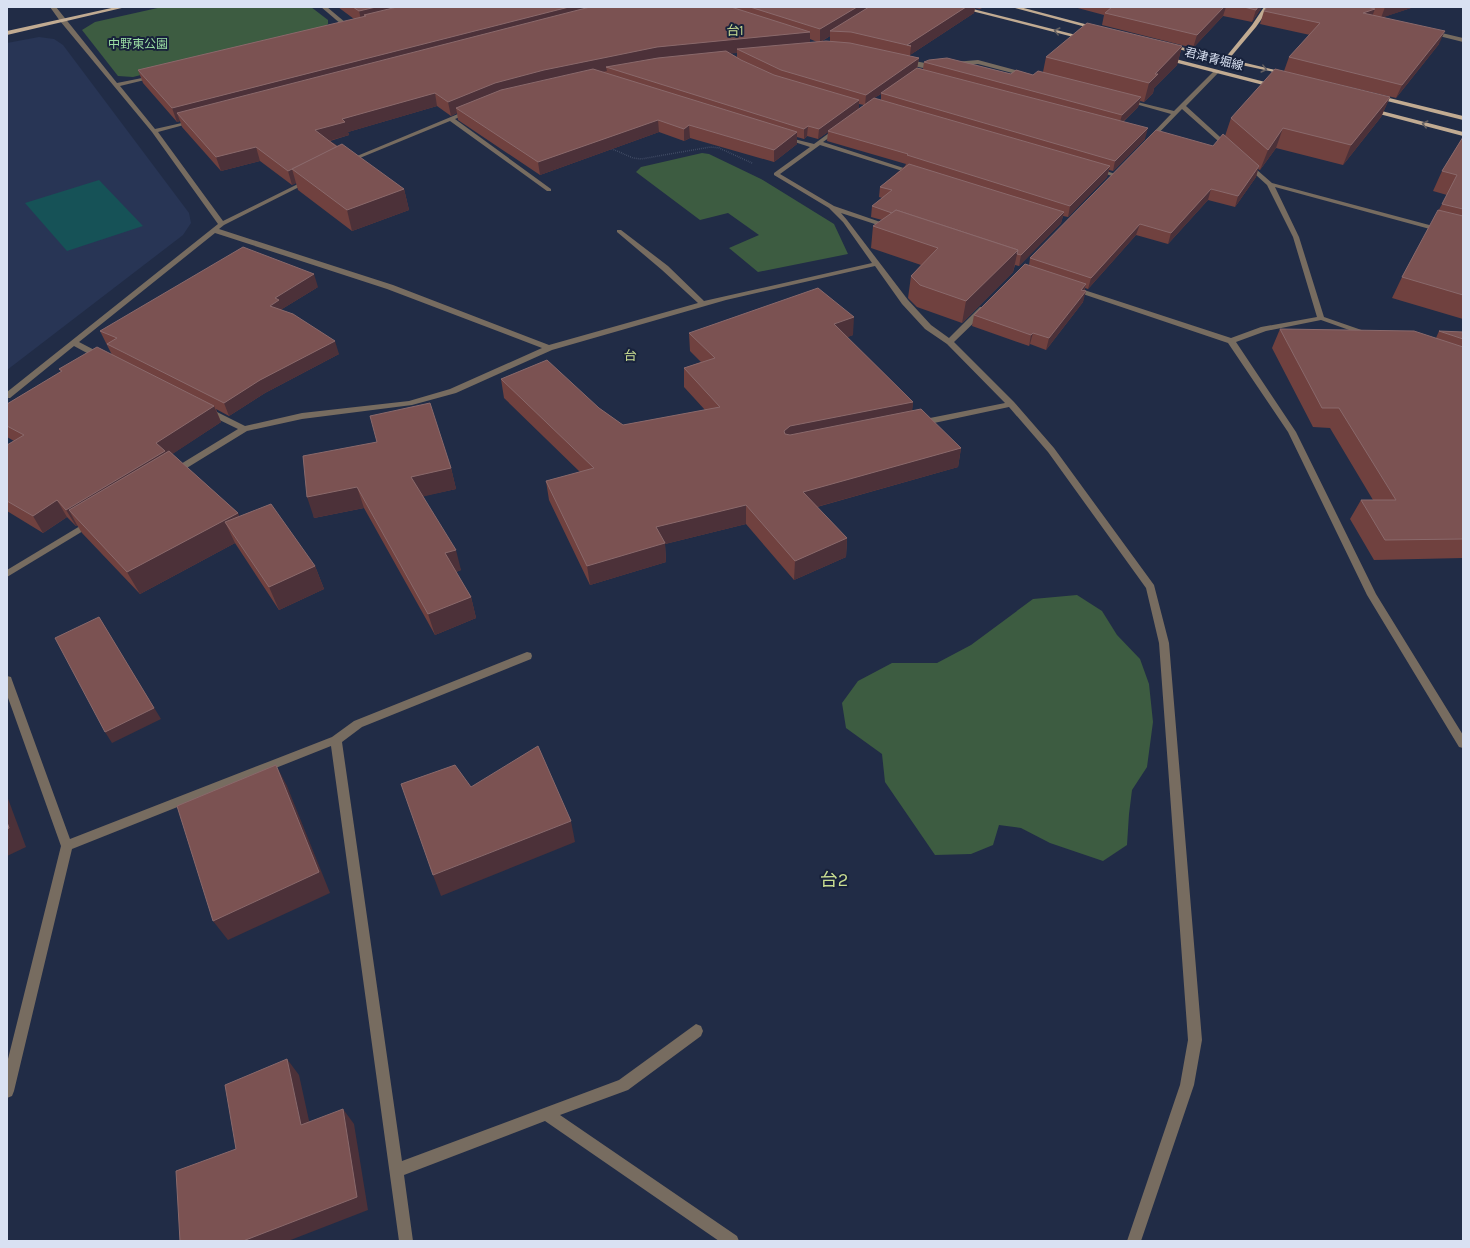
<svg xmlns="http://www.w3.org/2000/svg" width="1470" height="1248" font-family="Karla,'Noto Sans JP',sans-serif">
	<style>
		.built { fill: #283555 }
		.green { fill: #3d5c41 }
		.water { fill: #165257 }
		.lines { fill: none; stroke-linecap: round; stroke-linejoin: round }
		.path { stroke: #5a647c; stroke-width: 1.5; stroke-dasharray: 0.5 1.5; stroke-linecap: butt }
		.minor { fill: #776c60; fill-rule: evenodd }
		.major { fill: #c1ab92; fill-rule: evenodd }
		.wall { fill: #70413f; fill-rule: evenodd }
		.shaded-wall { fill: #4c3139 }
		.building { fill: #7b5252; stroke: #8a696b }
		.oneway { stroke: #646062 }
		.labels { text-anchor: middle; stroke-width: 4; stroke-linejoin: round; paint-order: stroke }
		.far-park-label { font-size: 12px; fill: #9adda3; stroke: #18223b }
		.far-street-label { font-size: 12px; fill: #d9e1f2; stroke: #18223b }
		.far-neighbourhood-label { font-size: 13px; fill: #c8dc91; stroke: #18223b }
		.far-quarter-label { font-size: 13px; fill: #c8dc91; stroke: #18223b }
		.near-neighbourhood-label { font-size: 18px; fill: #c8dc91; stroke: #18223b }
	</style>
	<rect width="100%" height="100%" fill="#212c46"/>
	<path class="built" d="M39,37l15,2 9,6 126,168 2,10 -8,12 -176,135v-327z"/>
	<g class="green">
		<path d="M162,7h149l17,13v4l-6,5 -189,48 -15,-1 -36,-46 13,-8z"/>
		<path d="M702,153l7,1 52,25 73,45 14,30 -90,18 -29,-24 30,-13 -31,-22 -28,7 -64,-48 5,-5z"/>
		<path d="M1077,595l25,16 15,24 23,24 9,25 4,38 -6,45 -15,23 -3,24 -2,31 -24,16 -53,-18 -29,-15 -22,-3 -6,20 -22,9 -36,1 -50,-73 -3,-28 -36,-26 -4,-25 16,-22 34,-18h45l34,-18 62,-46z"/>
	</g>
	<path class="water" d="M99,180l44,46 -76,25 -42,-48z"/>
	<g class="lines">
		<path class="path" d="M610,148l23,10 8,1 69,-12 9,1 33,15"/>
		<g class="minor">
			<path d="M50,7h6l61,76 40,-8v2l-37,9 35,43 40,-9v2l-37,10 65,89 83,-41 5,1 -87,44 -5,4 174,56 156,60 149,-42 -36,-33 -45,-38v-2h4l47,36 36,35 168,-38 -29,-41 -14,-14 -55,-33v-2l36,-26 -28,-9v-2l32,8 22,-16h4v2l-17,12 93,30v2h-4l-92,-29 -40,29 54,32 58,20 1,1 -3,2 -49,-16 6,7 61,80 23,25 18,13 31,-31h6v4l-32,31 60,60 40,46 100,137 15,58 33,397 -8,45 -53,156h-14l53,-156 8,-45 -29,-397 -13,-55 -98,-136 -39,-45 -89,19 -3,-1 -1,-2 4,-3 85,-17 -58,-59 -22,-15 -23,-25 -27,-38 -149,34 -174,50 -96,43 -44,12 -110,14 -55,12 -70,43h-6l-1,-2 1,-2 67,-41 -35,-17 -1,-2 1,-2h6l36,18 57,-13 107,-12 41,-12 92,-41 -155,-59 -172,-56 -136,109 25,13v4h-6l-24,-13 -64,52h-3v-6l211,-168 -66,-92 -92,-111z"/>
			<path d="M321,7h6l25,21v2h-4z"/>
			<path d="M1429,30l34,8v4l-36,-9v-2z"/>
			<path d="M904,59c6,2 32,5 35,7 -10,6 -27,-1 -37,-4v-2z"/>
			<path d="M978,60l52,14 1,1 -3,2 -50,-13 -24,2 -3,-2 3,-2z"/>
			<path d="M1215,70l5,1 -34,35 44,40v2h-4l-44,-39 -32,33h-4v-2l25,-26 -46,-13v-2l49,12z"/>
			<path d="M470,109l2,1v2l-17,7 96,70v2h-4l-97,-70 -100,41 -5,-1z"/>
			<path d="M1245,163h4l23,20 191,51v4l-188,-51 24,50 25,80 49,17 -4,2h-3l-45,-16 -55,11 -30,11 60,90 80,162 87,141v13l-4,-1 -92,-152 -79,-163 -60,-89 -160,-54 4,-2h3l156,51 30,-11 56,-10 -24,-80 -26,-52 -22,-20z"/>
			<path d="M1094,168h4l20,7 -3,2 -21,-7z"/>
			<path d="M90,520l3,1 2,2 -2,2 -86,52v-7z"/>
			<path d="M527,652l4,1 1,3 -1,3 -169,68 -20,15 60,419 217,-81 77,-56 5,2 2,5 -2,5 -73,54 -68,25 177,121 2,5h-20l-174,-120 -141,54 9,66h-14l-68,-495 -259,103 -58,242 -2,5 -5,2v-35l54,-217 -54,-151v-19l4,1 1,3 58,159 262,-102 22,-16z"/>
		</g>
		<g class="major">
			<path d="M116,7h10l-119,28v-4z"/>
			<path d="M956,7h9l123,31 -3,2z"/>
			<path d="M1011,7h9l80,21 -3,2z"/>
			<path d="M1264,7h6l-14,20 -27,32 59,14v2l-61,-13 -4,3 -3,-2 2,-3 -56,-14 3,-2 56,14 27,-33z"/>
			<path d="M1164,56l113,29 1,1 -3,2 -113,-29v-2z"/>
			<path d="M1377,95l86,21v4l-88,-22v-2z"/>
			<path d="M1370,108l93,24v4l-95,-25v-2z"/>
		</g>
	</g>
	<g class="wall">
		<path d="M338,7h646l-4,2 -5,-1 -1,5 -64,42v1l9,2 -2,10 6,1 1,-7 87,12 22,1 10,-3 3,-15 136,-11 -5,19 -23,23 -1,5 -9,9 -4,-1 -2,6 -15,15 22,17 -32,32 -4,-1 -2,7 -39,40 -5,-1 -2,7 -42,43 -4,-1 -2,7 -51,51 -45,-16 -9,-9 3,-22 10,-11 -50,-17 2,-22 9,-6 -11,-3 1,-11 10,-8 -3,-1 1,-10 25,-21 1,-2 -79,-23 1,-9 -10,7 -11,-3 -3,3 -7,-2v7l-23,18 -84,-24 -6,3 -25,-9 -119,43 -82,-55 -1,-7 -6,3 -14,-10 -89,26 1,3 -19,6 74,48 5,21 -57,21 -54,-41 -2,-7 -4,2 -32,-24 -39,10 -39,-44 -2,-6 -3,1 -34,-39 -5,-13 216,-51zM830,36v5h-8l5,-3zM810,39l7,3h-7zM730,53h7v4zM881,94v6l-7,-2zM859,104l5,1 -5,4z"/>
		<path d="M1074,7h188l-10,15 -29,-6 -30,32 -91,-23 2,-10z"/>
		<path d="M1267,7h147l-31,10 56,27 -43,54 -88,-21 82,20 -9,20 -38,48 -67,-17 -16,22 -2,-1 -2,8 -21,30 -27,-7 -40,44 -32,-9 -48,54 -3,-1 -2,14 -37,48 -16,-6 -1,2 -57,-20 2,-11 55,-50 1,-7 183,-112 12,-10 6,-18 53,-47 5,-14 21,-22 -50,-11 4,-13z"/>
		<path d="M1463,137v182l-71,-21 10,-21 45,-82 -14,-4 9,-20z"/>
		<path d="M318,287l-36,22v1l57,44 -74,39 -36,23 -13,-7 5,13 -49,32 66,59 1,4 76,49 9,23 -45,21 -44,-67 -95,51 -58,-61 -5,-8 -1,1 -9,-9 -24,16 -36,-22v-66l7,-4 -7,-4v-33l54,-32 -2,-3 53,-14 -12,-24z"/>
		<path d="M1280,329l156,9 3,-7 24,1v226l-89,2 -24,-41 11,-19h12l-43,-72 -17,-1 -41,-79z"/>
		<path d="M689,333l164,2 -6,2 66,65 -1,8 49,38 -3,19 -141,40 30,31 -1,19 -52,23 -48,-56 -81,20 1,18 -76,23 -41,-85 -3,-19 34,-9 -76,-74 -3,-19 98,29 24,17 82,-15 -21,-23v-19l17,-6 -11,-11z"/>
		<path d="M303,456l148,12 5,21 -33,7 38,74 -5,2 15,25 5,21 -41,17 -71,-127 -50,10z"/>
	</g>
	<g class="shaded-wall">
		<path d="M376,7h56l-68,8 2,8 -4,1 -3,-13z"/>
		<path d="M569,7h50l-442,106 3,8 -3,1 -5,-14z"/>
		<path d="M857,7h19l-46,24v5l-10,6v-13z"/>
		<path d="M966,7h9l-1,6 -64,42 1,-9 -4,-1z"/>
		<path d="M1224,7h2l-3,9 -30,32 4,-13z"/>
		<path d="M1258,7h4l-10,15 4,-12z"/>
		<path d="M1385,7h29l-33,11z"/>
		<path d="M1375,9l-5,13 -7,-9z"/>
		<path d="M1445,31l-6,13 -43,54 6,-13z"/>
		<path d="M810,32v13l-73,4v4l-79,8 -52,6 1,4 -61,13 -90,24 1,5 -6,3 -3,-14 47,-19 49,-13 113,-23z"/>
		<path d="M1182,46l-5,19 -23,23 -1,5 -9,9 5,-19 6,-9z"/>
		<path d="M919,58l-2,10 -52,37 1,-10z"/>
		<path d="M435,93l2,13 -89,26 1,3 -31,9 -3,-14 27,-11z"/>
		<path d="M1141,97l-3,10 -19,18 3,-10z"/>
		<path d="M1390,97l-9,20 -38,48 8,-20z"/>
		<path d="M859,100v11l-31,20v1l-10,7 1,-10z"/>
		<path d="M658,120l1,12 -119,43 -2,-13z"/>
		<path d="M689,125l1,13 -6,3v-12z"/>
		<path d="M808,126l-1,10 -3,3v-10z"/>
		<path d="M1148,128l-3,11 -32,32 2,-10z"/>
		<path d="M1283,128l-7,20 -16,22 8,-20z"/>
		<path d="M797,132v12l-23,18v-12z"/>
		<path d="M256,147l4,14 -39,10 -5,-14z"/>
		<path d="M1110,166l-3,11 -39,40 2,-11z"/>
		<path d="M1259,166l-3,11 -21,30 3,-11z"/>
		<path d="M292,169l4,14 -4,2 -4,-14z"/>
		<path d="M404,189l5,21 -57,21 -5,-21z"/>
		<path d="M1211,189l-3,11 -40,44 3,-11z"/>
		<path d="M1064,212l-3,11 -42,43 2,-11z"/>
		<path d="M1140,224l-4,11 -48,54 3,-11z"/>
		<path d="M1018,250l-5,22 -51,51 4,-22z"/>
		<path d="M314,274l4,13 -36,22 1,4 -13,-7 5,-8z"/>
		<path d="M1086,284l-3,10 3,-3 -3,11 -37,48 3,-12 32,-48z"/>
		<path d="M854,317l-1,18 -21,8 2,-19z"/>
		<path d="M1033,333l-3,11 -1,2 2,-11z"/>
		<path d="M335,341l4,13 -74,39 -36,23 -5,-13 36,-23z"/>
		<path d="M913,402l-2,19 -122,25 -5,-15 6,-5z"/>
		<path d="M214,406l7,16 -53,35 -99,53 8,15 -1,1 -10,-16 90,-67z"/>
		<path d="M961,448l-3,19 -156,44 1,-19z"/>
		<path d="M451,468l5,21 -39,9 -6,-21z"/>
		<path d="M357,487l7,21 -50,10 -7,-21z"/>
		<path d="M57,500l10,17 -24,16 -10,-17z"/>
		<path d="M746,505v19l-81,20 1,18 -76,23 -3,-19 69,-39z"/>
		<path d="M238,513l10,22 -23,-13 10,21 -95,51 -13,-22z"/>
		<path d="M847,538l-1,19 -52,23 1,-19z"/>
		<path d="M456,550l5,20 -10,4 -6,-21z"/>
		<path d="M315,566l9,23 -45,21 -10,-23z"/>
		<path d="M471,597l5,21 -41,17 -7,-21z"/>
		<path d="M99,617l62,102 -49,24 -7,-11z"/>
		<path d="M276,765l11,21 43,107 -102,47 -15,-19z"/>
		<path d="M7,796l19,51 -19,9z"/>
		<path d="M571,821l4,21 -134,54 -8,-21z"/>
		<path d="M287,1059l12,16 14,64 -12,-14z"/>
		<path d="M343,1109l11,15 14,86 -80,31h-45z"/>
	</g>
	<g class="building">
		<path d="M353,7h23l-17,4z"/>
		<path d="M397,7h172l-397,101 -34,-38 228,-54 -2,-1z"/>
		<path d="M590,7h141l79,25 -153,15 -113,23 -49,13 -47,19 -13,-9 -93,26 3,3 -30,8 22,17 -49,24 -32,-24 -40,10 -39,-44z"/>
		<path d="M750,7h107l-37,22z"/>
		<path d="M869,7h97l-59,38 4,1 -60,-14 -21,-1z"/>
		<path d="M1112,7h112l-27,28 -92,-22z"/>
		<path d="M1244,7h14l-2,3z"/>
		<path d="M1267,7h100l8,2 -12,4 82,18 -43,54 -113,-28 31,-34 -56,-12z"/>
		<path d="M1087,23l95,23 -27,28h3l-9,9 -103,-26z"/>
		<path d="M826,41l24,2 69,15 -53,37 -85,-25 -44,-21z"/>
		<path d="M726,51l15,9 33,15 85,25 -40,29 -11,-3 -4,3 -198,-62 52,-9z"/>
		<path d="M947,58l64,16 5,-4 17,5 5,-4 103,26 -19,18 -198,-53 5,-2z"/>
		<path d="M917,68l231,60 -33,33 -234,-68z"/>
		<path d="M593,69l204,63 -23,18 -85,-25 -5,4 -26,-9 -120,42 -82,-54 45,-18z"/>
		<path d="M1275,69l115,28 -39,48 -68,-17 -15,22 -37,-32z"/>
		<path d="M874,98l236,68 -40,40 -163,-51 1,-1 -80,-23z"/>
		<path d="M1156,130l57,16 10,-12 36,32 -21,30 -27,-7 -40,44 -31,-9 -49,54 -61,-20z"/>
		<path d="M1463,137v72l-21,-5 15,-29 -15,-4z"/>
		<path d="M342,144l62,45 -57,21 -55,-41z"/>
		<path d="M909,164l155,48 -43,43 -4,-1 1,-4 -122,-40 -4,3 -20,-7 20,-16 -12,-3z"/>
		<path d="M896,210l122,40 -52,51 -46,-16 -9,-9 27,-28 -65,-22z"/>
		<path d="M1438,210l25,6v79l-61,-18z"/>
		<path d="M243,247l71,27 -39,24 4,2 -9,6 23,8 42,27 -75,39 -36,23 -117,-59 10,-6 -17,-7z"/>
		<path d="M1025,264l61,20 -5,6 5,1 -37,47 -16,-5 -2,2 -57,-20z"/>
		<path d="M818,288l36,29 -20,7 79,78 -123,24 -6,5 1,3 5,1 131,-26 40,39 -158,44 44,46 -52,23 -49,-56 -90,22 9,16 -78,23 -41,-85 48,-13 -93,-89 46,-19 52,48 24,17 97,-18 -36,-39 31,-10 -26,-25z"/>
		<path d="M1280,329l134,2 49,16v192l-78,1 -24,-40h35l-57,-92h-17z"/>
		<path d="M1439,331l24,1v7z"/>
		<path d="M97,347l117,59 -58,37 9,8 -99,59 -9,-10 -24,16 -26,-15v-56l17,-10 -17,-9v-22l55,-33 -3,-2z"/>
		<path d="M430,403l21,65 -40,9 45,73 -11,3 26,44 -43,17 -71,-127 -50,10 -4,-41 74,-14 -7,-26z"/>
		<path d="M169,451l69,62 -111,59 -58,-62z"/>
		<path d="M271,504l44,62 -46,21 -44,-65z"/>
		<path d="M99,617l55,91 -49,24 -50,-94z"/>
		<path d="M538,746l33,75 -138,54 -32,-91 54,-19 16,22z"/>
		<path d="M276,765l43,107 -106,49 -36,-115z"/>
		<path d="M7,822l2,6 -2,1z"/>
		<path d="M287,1059l14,66 42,-16 14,88 -114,44h-63l-4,-70 60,-22 -11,-64z"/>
	</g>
	<defs><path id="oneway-chevron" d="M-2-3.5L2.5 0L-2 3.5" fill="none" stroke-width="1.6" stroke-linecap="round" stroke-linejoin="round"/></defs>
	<g class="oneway">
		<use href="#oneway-chevron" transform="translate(1057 31) rotate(-166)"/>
		<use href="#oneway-chevron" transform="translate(1264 69) rotate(14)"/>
		<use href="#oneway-chevron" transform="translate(1425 124) rotate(-166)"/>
	</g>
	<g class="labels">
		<g class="far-park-label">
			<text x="138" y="48">中野東公園</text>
		</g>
		<g class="far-street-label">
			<text transform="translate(1214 59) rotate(14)" y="4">君津青堀線</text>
		</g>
		<g class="far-neighbourhood-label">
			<text x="735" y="35">台1</text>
		</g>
		<g class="far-quarter-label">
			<text x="630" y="360">台</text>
		</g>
		<g class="near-neighbourhood-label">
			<text x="834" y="886">台2</text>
		</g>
	</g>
	<rect width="1470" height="1248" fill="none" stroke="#d9e1f2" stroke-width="16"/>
</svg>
